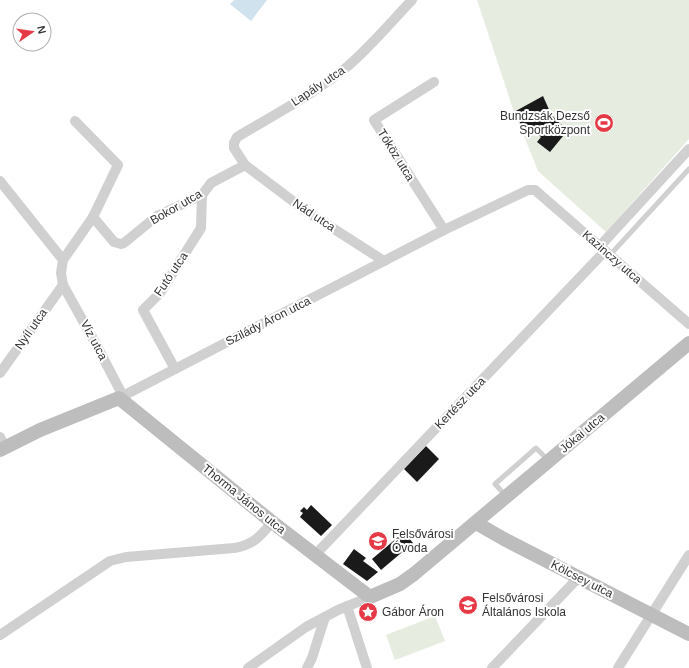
<svg xmlns="http://www.w3.org/2000/svg" width="689" height="668" font-family="Arial,sans-serif">
	<style>
		.green { fill: #e6ecdf }
		.water { fill: #cfe2ee }
		.building { fill: #1a1a1a }
		.lines { fill: none; stroke-linecap: round; stroke-linejoin: round }
		.lane { stroke: #d0d0d0; stroke-width: 5 }
		.street { stroke: #d0d0d0; stroke-width: 10 }
		.secondary { stroke: #bdbdbd; stroke-width: 14 }
		.labels { text-anchor: middle; stroke-width: 4; stroke-linejoin: round; paint-order: stroke }
		.street-label { font-size: 12px; fill: #333; stroke: #fff }
		.poi-label { font-size: 12px; fill: #333; stroke: #fff; text-anchor: start }
	</style>
	<rect width="100%" height="100%" fill="#fff"/>
	<g class="green">
		<path d="M477,0h212v139l-83,93 -68,-61 -26,-65z"/>
		<path d="M435,616l10,25 -50,19 -9,-25z"/>
	</g>
	<path class="water" d="M234,0h33l-16,21 -21,-17z"/>
	<g class="building">
		<path d="M543,96l8,18 6,7 11,9 -18,22 -13,-10 4,-5 -7,-5 -3,-6 -7,4 -10,-18z"/>
		<path d="M426,446l13,13 -22,23 -13,-13z"/>
		<path d="M311,505l21,20 -11,11 -21,-19 3,-4 -3,-2 4,-4 3,3z"/>
		<path d="M404,532l9,11 -32,27 -9,-11z"/>
		<path d="M354,549l12,9 -3,3 15,11 -11,9 -24,-17z"/>
	</g>
	<g class="lines">
		<g class="lane">
			<path d="M610,255l79,-86"/>
			<path d="M506,496l-11,-12 41,-36 12,12"/>
		</g>
		<g class="street">
			<path d="M434,82l-60,38 70,110"/>
			<path d="M75,121l43,44 -25,52 21,25 7,2 3,-1 33,-27 45,-21 9,-12 34,-18"/>
			<path d="M0,181l63,79"/>
			<path d="M93,217l-30,43 -2,13 2,12 35,63 25,48"/>
			<path d="M600,246l89,-97"/>
			<path d="M384,261l-78,-50 -61,-46 -11,-17v-5l3,-6c37,-22 77,-43 111,-71 23,-20 43,-44 64,-66"/>
			<path d="M175,369l-32,-59 17,-17 41,-65 1,-33"/>
			<path d="M0,373l63,-88"/>
			<path d="M119,398l325,-168 84,-40h7l154,134"/>
			<path d="M0,437l5,10"/>
			<path d="M315,555l290,-304"/>
			<path d="M347,606l20,62"/>
			<path d="M0,635l110,-74 16,-4 108,-9c19,-3 26,-11 38,-26"/>
			<path d="M248,668l58,-41 32,-17 32,-13"/>
			<path d="M307,668l5,-10 13,-41"/>
			<path d="M492,668l87,-91"/>
			<path d="M618,668l71,-113"/>
		</g>
		<g class="secondary">
			<path d="M0,450l40,-20 79,-32 153,124 98,75 30,-13 14,-10 275,-231"/>
			<path d="M476,523l28,16 185,95"/>
		</g>
	</g>
	<defs>
		<g id="stadium-disc" transform="scale(1)"><circle r="9.5" fill="#e63946" stroke="#fff"/><path d="M0-5a6.5 5 0 1 0 0 10a6.5 5 0 1 0 0-10ZM-3.5-1.8h7v3.6h-7Z" fill="#fff"/></g>
		<g id="school-disc" transform="scale(1)"><circle r="9.5" fill="#e63946" stroke="#fff"/><path d="M0-5L7-2L0 1L-7-2ZM-4 1L0 2.5L4 1V4Q0 6-4 4Z" fill="#fff"/></g>
		<g id="sight-disc" transform="scale(1)"><circle r="9.5" fill="#e63946" stroke="#fff"/><path d="M0-6L1.8-2.2L6-1.7L2.9 1.2L3.7 5.4L0 3.3L-3.7 5.4L-2.9 1.2L-6-1.7L-1.8-2.2Z" fill="#fff"/></g>
	</defs>
	<g fill-rule="evenodd">
		<use href="#stadium-disc" x="604" y="123"/>
		<use href="#school-disc" x="378" y="541"/>
		<use href="#school-disc" x="468" y="605"/>
		<use href="#sight-disc" x="368" y="612"/>
	</g>
	<g class="labels">
		<g class="street-label">
			<text transform="translate(318 86) rotate(-34)" y="4">Lapály utca</text>
			<text transform="translate(396 155) rotate(58)" y="4">Tóköz utca</text>
			<text transform="translate(176 207) rotate(-30)" y="4">Bokor utca</text>
			<text transform="translate(314 215) rotate(34)" y="4">Nád utca</text>
			<text transform="translate(612 257) rotate(41)" y="4">Kazinczy utca</text>
			<text transform="translate(171 274) rotate(-56)" y="4">Futó utca</text>
			<text transform="translate(268 321) rotate(-27)" y="4">Szilády Áron utca</text>
			<text transform="translate(31 329) rotate(-55)" y="4">Nyíl utca</text>
			<text transform="translate(94 340) rotate(62)" y="4">Víz utca</text>
			<text transform="translate(460 403) rotate(-46)" y="4">Kertész utca</text>
			<text transform="translate(582 433) rotate(-40)" y="4">Jókai utca</text>
			<text transform="translate(244 499) rotate(39)" y="4">Thorma János utca</text>
			<text transform="translate(582 579) rotate(27)" y="4">Kölcsey utca</text>
		</g>
		<g class="poi-label">
			<text x="590" y="120" text-anchor="end">Bundzsák Dezső<tspan x="590" dy="14">Sportközpont</tspan></text>
			<text x="392" y="538">Felsővárosi<tspan x="392" dy="14">Óvoda</tspan></text>
			<text x="482" y="602">Felsővárosi<tspan x="482" dy="14">Általános Iskola</tspan></text>
			<text x="382" y="616">Gábor Áron</text>
		</g>
	</g>
	<g transform="translate(32 32) rotate(77)"><circle r="19" fill="#ffffff" stroke="#adadad"/>
	<path d="M0-3L7 15L0 10L-7 15Z" fill="#e63946"/>
	<text y="-6" font-size="11" font-weight="bold" text-anchor="middle" fill="#333333">N</text>
	</g>
</svg>
